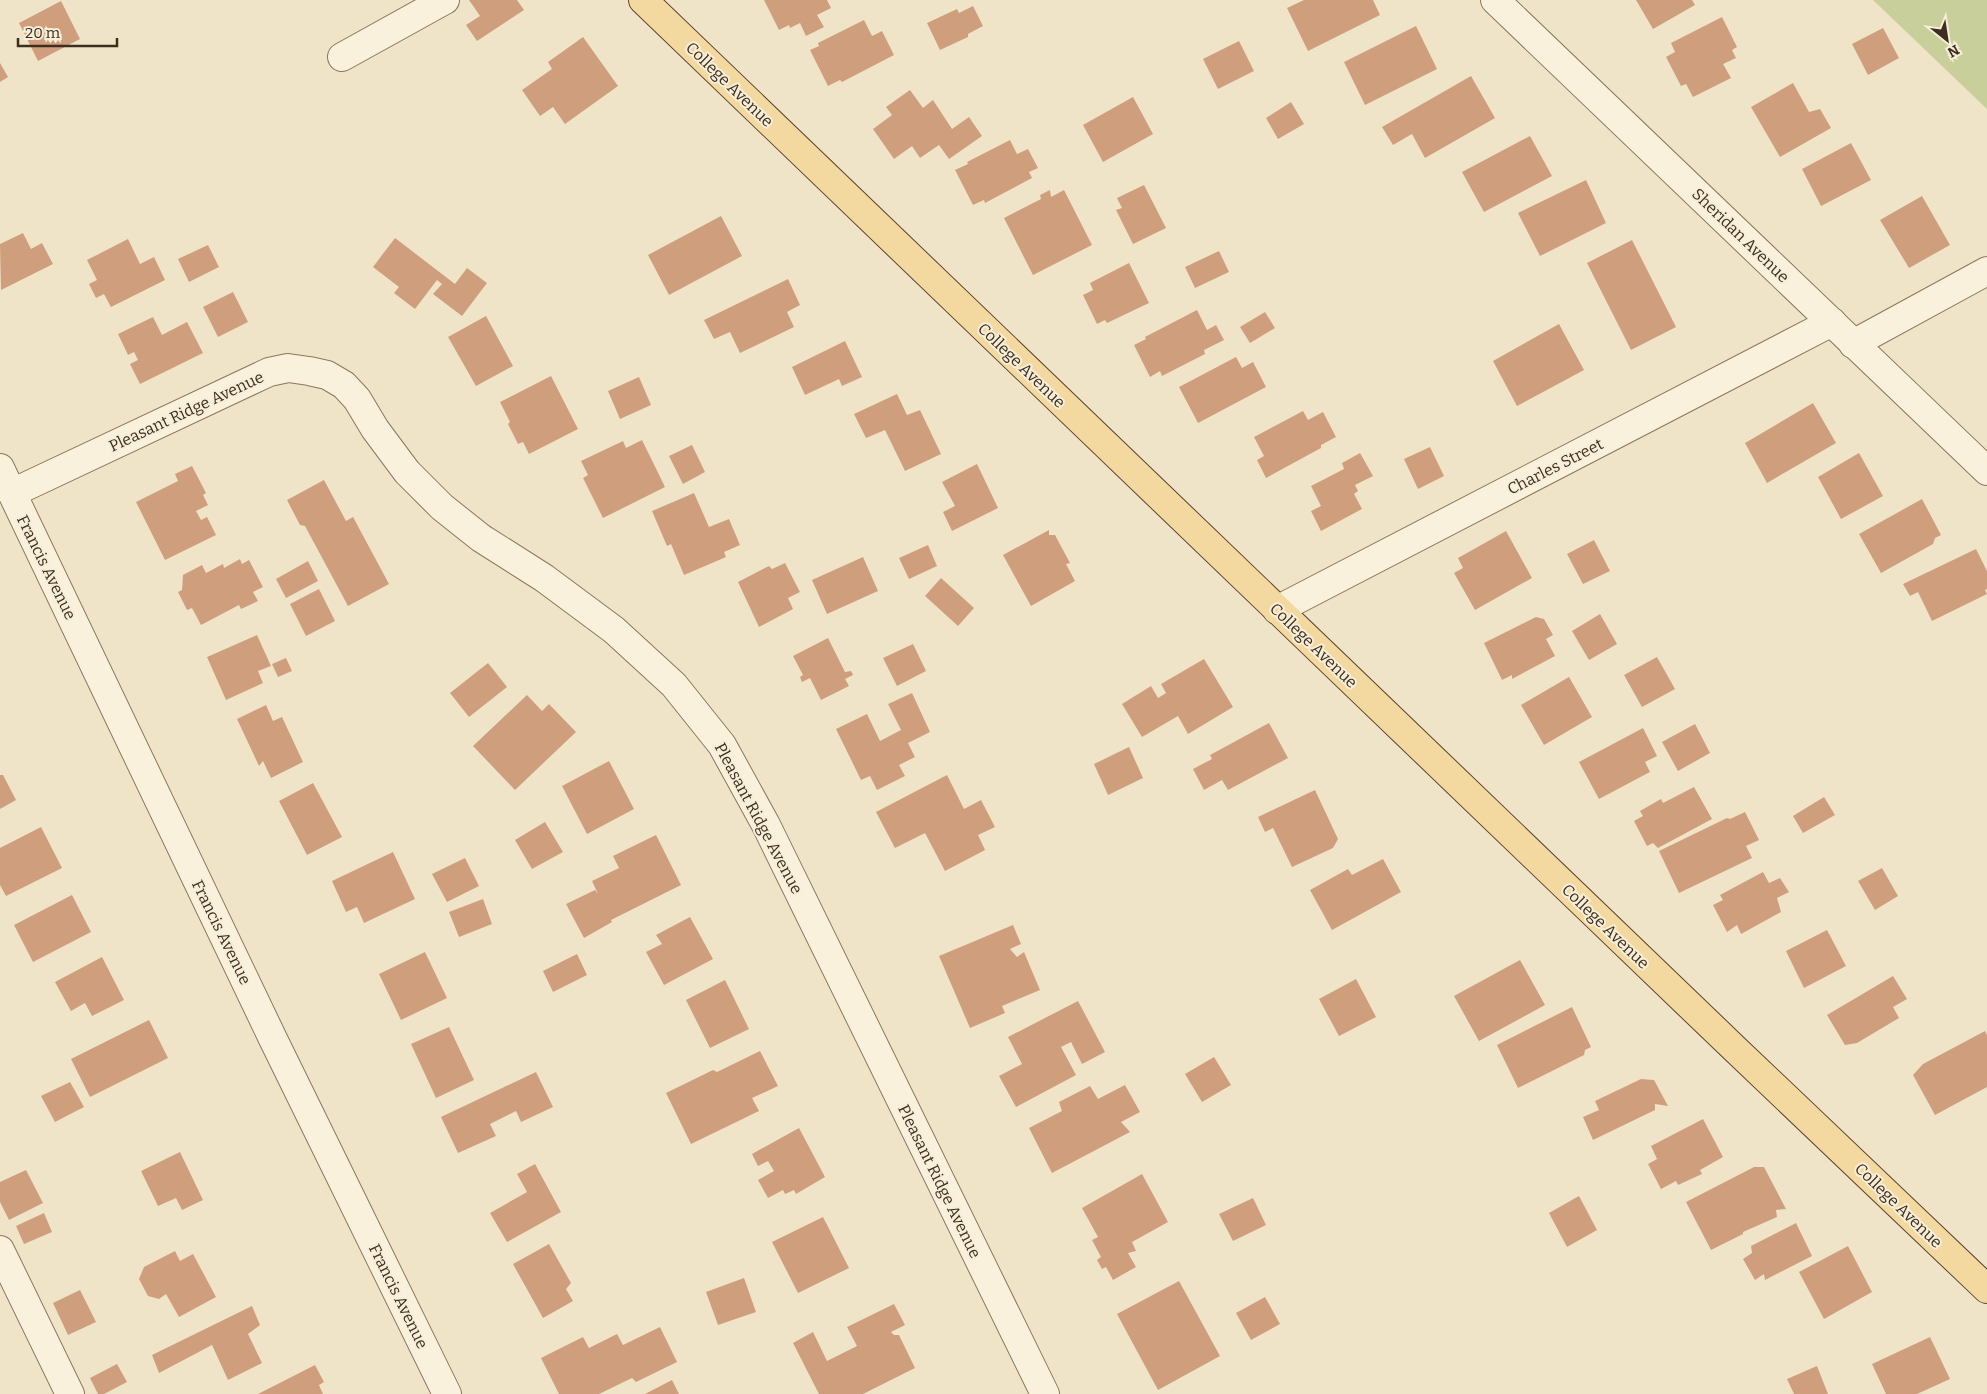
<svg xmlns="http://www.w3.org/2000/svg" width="1987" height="1394" font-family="Bitter,serif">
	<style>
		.green { fill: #c9cf9b }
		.building { fill: #cf9f7d }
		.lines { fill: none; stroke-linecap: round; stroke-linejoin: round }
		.minor-casing { stroke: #8d765c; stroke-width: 30 }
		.major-casing { stroke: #5b4430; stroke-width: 30 }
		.minor { stroke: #faf1dc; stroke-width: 28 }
		.major { stroke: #f3d9a0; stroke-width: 28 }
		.labels { text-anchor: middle; stroke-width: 4; stroke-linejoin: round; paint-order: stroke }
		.street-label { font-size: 16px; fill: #3d2e20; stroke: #f7eed8 }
	</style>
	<rect width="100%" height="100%" fill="#f0e4c8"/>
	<path class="green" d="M1873,0h114v109z"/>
	<g class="building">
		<path d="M469,0h48l7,10 -47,31 -11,-16 14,-9z"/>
		<path d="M764,0h63l4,8 -14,7 7,12 -18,9 -6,-13 -10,5 -1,-3 -10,5z"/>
		<path d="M1304,0h69l7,15 -72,36 -21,-43z"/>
		<path d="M1636,0h56l3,5 -42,24z"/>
		<path d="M61,1l19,38 -42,22 -19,-38z"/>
		<path d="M973,6l10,20 -15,8v3l-28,13 -13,-27 30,-14 2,4z"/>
		<path d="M1722,17l15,30 -5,3 4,8 -13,6 8,14 -38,19 -7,-13 -5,2 -15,-29 9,-5 -4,-9z"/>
		<path d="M864,20l8,16 10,-5 12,24 -52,27 -2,-2 -12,6 -18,-36 9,-4 -1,-3z"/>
		<path d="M1416,26l21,43 -72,36 -21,-43z"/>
		<path d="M1883,28l16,30 -31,17 -16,-31z"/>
		<path d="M583,37l35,49 -53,38 -12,-17 -13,9 -18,-26 30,-21 -4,-7z"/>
		<path d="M1239,41l15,30 -36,18 -15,-30z"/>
		<path d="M0,63l8,14 -8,5z"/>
		<path d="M1471,76l24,42 -70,40 -13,-24 -19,11 -11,-18z"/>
		<path d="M1793,83l16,29 11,-3 11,19 -51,29 -29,-50z"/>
		<path d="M910,90l13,18 10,-8 19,29 17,-12 13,19 -33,23 -10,-14 -19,13 -8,-12 -18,13 -21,-30 19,-14 -6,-8z"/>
		<path d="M1133,97l20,37 -50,28 -20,-37z"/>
		<path d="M1291,102l13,22 -26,15 -12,-21z"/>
		<path d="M1530,136l22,40 -68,36 -22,-40z"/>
		<path d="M1010,140l7,14 11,-5 10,19 -9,4 3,6 -47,25 -1,-3 -11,5 -18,-35 13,-6 -1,-2z"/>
		<path d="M1851,143l20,37 -50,26 -19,-37z"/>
		<path d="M1586,180l20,43 -66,33 -22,-43z"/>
		<path d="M1144,185l22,43 -33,16 -17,-34 6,-2 -5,-10z"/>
		<path d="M1050,190l1,7 13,-7 28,55 -59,30 -29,-57 37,-19 -1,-4z"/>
		<path d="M1922,196l28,49 -41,23 -29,-48z"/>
		<path d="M721,216l21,40 -73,39 -21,-40z"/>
		<path d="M23,233l8,16 11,-6 11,21 -52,26 -1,-46z"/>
		<path d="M395,238l60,46 12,-16 20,15 -25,33 -29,-22 9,-10 -5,-4 -22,29 -21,-16 5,-6 -26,-20z"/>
		<path d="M128,239l12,25 14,-7 11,23 -54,27 -7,-13 -8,4 -7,-14 8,-4 -10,-20z"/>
		<path d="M1632,240l44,87 -45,23 -44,-87z"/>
		<path d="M208,245l11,22 -30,15 -11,-23z"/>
		<path d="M1219,251l10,21 -34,16 -10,-21z"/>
		<path d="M1129,263l20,40 -42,20 -2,-3 -8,4 -14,-29 10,-5 -3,-7z"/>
		<path d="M788,279l12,26 -13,7 7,15 -54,26 -10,-21 -16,7 -10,-19z"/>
		<path d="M233,292l15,30 -30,15 -15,-30z"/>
		<path d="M1197,310l10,20 9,-5 8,15 -20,10 1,4 -43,22 -2,-5 -10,6 -16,-32 12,-6 -1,-2z"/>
		<path d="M1265,312l10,16 -25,15 -10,-16z"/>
		<path d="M486,316l27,50 -37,20 -28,-49z"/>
		<path d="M153,317l9,18 25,-13 16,31 -63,31 -10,-20 8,-4 -4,-8 -6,3 -10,-21z"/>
		<path d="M1559,324l25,46 -67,36 -24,-45z"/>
		<path d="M845,341l17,36 -20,9 -3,-7 -34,16 -13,-28z"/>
		<path d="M1236,357l6,11 11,-6 13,25 -68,36 -19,-36z"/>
		<path d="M551,376l27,53 -49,25 -6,-12 -5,2 -10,-20 2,-2 -10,-20z"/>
		<path d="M639,377l12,28 -31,14 -12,-28z"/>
		<path d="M897,394l10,21 13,-5 21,44 -36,17 -20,-41 -19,8 -12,-24z"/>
		<path d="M1813,403l23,40 -69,40 -22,-40z"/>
		<path d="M1303,411l5,9 15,-8 13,25 -15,8v3l-55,30 -9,-18 7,-4 -10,-19z"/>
		<path d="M642,440l23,47 -62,31 -20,-40 5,-3 -7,-14 42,-20 3,7z"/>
		<path d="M692,445l13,27 -22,12 -14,-28z"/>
		<path d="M1430,447l14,29 -26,13 -14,-30z"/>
		<path d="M1360,453l13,23 -18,9 3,6 -4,3 8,15 -41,22 -10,-20 10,-5 -10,-20 33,-17 -2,-6z"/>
		<path d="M1859,453l24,43 -42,23 -23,-42z"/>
		<path d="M977,464l21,44 -46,23 -9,-19 12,-6 -13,-24z"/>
		<path d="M192,466l14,27 -3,2 5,10 -12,6 5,9 6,-3 9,18 -51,25 -29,-58 42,-21 -3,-7z"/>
		<path d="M324,480l22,41 7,-4 36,67 -41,22 -43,-80 -5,-1 -13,-25z"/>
		<path d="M694,493l15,34 20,-8 11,26 -16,7 2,5 -42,18 -13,-31 -4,2 -15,-35z"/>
		<path d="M1922,499l19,36 -6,3 -2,6 -52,29 -22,-39z"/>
		<path d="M1049,530v5h6l15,28 -4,1 9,17 -44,25 -28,-51z"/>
		<path d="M1506,531l26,47 -57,32 -21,-37 9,-5 -5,-10z"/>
		<path d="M1594,540l16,31 -27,13 -16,-30z"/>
		<path d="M928,545l9,21 -28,13 -10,-21z"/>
		<path d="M1976,549l11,22v18l-2,1 2,4 -55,27 -14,-29 -8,4 -7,-12z"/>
		<path d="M863,557l15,34 -51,23 -15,-34z"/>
		<path d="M240,559l2,5 7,-4 14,27 -10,5 5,9 -17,8 -2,-4 -38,20 -9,-17 -5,2 -9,-18 4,-2 1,-15 19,-10 4,8 17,-9 1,4z"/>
		<path d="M308,561l10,20 -32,17 -10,-19z"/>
		<path d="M785,563l15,29 -12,6 5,11 -34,18 -21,-45 31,-16 3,3z"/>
		<path d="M941,578l33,30 -16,18 -33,-30z"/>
		<path d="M319,589l16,32 -29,15 -16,-32z"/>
		<path d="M1600,614l17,30 -28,16 -17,-29z"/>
		<path d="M1536,617l8,2 9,16 -7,4 9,17 -43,23v-4l-10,5 -18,-37z"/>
		<path d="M257,635l14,31 -13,5 5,12 -37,17 -19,-43z"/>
		<path d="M828,638l17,34 6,-1 2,4 -8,4 4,7 -28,14 -11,-22 -8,4 -2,-5 3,-2 -10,-19z"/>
		<path d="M913,644l13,27 -29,15 -14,-28z"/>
		<path d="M1657,657l18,32 -33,18 -18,-32z"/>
		<path d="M286,658l6,13 -14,6 -6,-13z"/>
		<path d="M1204,659l29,48 -45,27 -10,-18 -36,21 -20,-33 29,-18 7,12 8,-5 -5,-9z"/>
		<path d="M488,663l19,24 -38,30 -19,-24z"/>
		<path d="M1569,677l23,40 -48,28 -23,-40z"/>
		<path d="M912,693l18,39 -22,11 7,14 -16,8 6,11 -28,14 -7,-14 -9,4 -25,-51 31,-15 13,27 21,-11 -13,-26z"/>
		<path d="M527,695l15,16 7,-7 27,28 -61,58 -42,-44z"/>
		<path d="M266,705l7,16 9,-4 21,45 -32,16 -8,-17 -4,5 -22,-47z"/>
		<path d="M1269,723l19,35 -60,32 -6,-10 -18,10 -11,-21 19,-10 -2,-4z"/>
		<path d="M1695,724l15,29 -32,18 -16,-29z"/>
		<path d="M1643,728l14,28 -12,6 5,10 -51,27 -20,-37z"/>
		<path d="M1129,747l14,31 -35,17 -14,-31z"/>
		<path d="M609,761l25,48 -47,25 -25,-48z"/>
		<path d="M0,775h3l13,25 -16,9z"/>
		<path d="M947,775l17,34 17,-9 14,27 -17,8 7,15 -40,21 -20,-38 -30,15 -19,-36z"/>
		<path d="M313,783l29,54 -35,18 -28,-54z"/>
		<path d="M1694,787l18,32 -54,29 -5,-5 -6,3 -13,-25 9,-5 -3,-5 21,-12 2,4z"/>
		<path d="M1315,790l23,49 -5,9 -41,19 -19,-39 -8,4 -7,-15z"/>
		<path d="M1824,797l11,18 -32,18 -10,-17z"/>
		<path d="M1745,812l14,28 -13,6 6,12 -73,35 -20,-42 68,-33 3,1z"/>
		<path d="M545,822l18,30 -31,17 -17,-29z"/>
		<path d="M41,827l21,41 -56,28 -6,-11v-37z"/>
		<path d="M656,835l25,50 -70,35 1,2 -28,16 -18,-34 29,-14 3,4 -6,-13 27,-13 -6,-12z"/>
		<path d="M393,852l22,47 -51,24 -7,-16 -11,5 -14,-31z"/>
		<path d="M465,858l14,28 -32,16 -15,-28z"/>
		<path d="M1383,859l18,33 -69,38 -22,-40 38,-21 4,6z"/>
		<path d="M1882,868l16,28 -23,14 -17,-29z"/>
		<path d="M1763,872l6,11 11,-5 9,14 -12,6 4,14 -40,22 -4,-9 -10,7 -14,-27 10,-5 -3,-5z"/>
		<path d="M72,895l19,37 -58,30 -19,-37z"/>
		<path d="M483,899l9,25 -33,13 -10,-25z"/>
		<path d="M690,917l23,42 -49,26 -18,-33 16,-8 -6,-9z"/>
		<path d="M1013,925l8,19 -11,5 7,8 7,-5 16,38 -38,16 3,7 -35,15 -31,-72z"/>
		<path d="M1827,930l19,36 -42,22 -18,-37z"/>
		<path d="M425,952l22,46 -46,22 -22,-46z"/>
		<path d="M577,954l10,21 -34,17 -10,-21z"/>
		<path d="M102,957l22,43 -32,16 -7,-13 -14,8 -16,-29z"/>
		<path d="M1520,960l25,45 -66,36 -25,-45z"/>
		<path d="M1893,976l14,23 -14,8 6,11 -42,25 -12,2 -18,-30z"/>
		<path d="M1356,979l20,38 -37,19 -20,-37z"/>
		<path d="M725,980l24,49 -39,19 -24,-48z"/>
		<path d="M1078,1001l27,51 -23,12 -11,-22 -10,5 15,28 -60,32 -17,-31 23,-12 -14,-27z"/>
		<path d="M1572,1007l19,40 -6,3 -1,5 -66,33 -21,-43z"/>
		<path d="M149,1020l19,38 -78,39 -19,-38z"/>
		<path d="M449,1027l25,53 -38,18 -25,-54z"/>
		<path d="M1985,1031l2,4v52l-52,28 -22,-40 10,-11z"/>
		<path d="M760,1051l18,35 -26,12 7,13 -68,33 -25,-51 47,-23 4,2z"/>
		<path d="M1214,1057l17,28 -29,17 -17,-28z"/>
		<path d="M536,1072l17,35 -32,15 -5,-11 -26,13 6,12 -38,17 -17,-36z"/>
		<path d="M1641,1079l13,1 14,26 -13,-2v6l-62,30 -10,-23 16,-7 -4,-9z"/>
		<path d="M70,1082l14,25 -29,15 -14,-26z"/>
		<path d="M1125,1085l15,27 -19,10 9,10 -78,41 -23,-45 33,-17 -3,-9 31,-16 8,13z"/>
		<path d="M1703,1119l20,38 -23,13 2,4 -24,11 -2,-4 -15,8 -13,-25 9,-5 -6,-13z"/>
		<path d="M799,1128l26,49 -29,17 -2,-4 -9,4 -2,-4 -15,8 -10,-18 16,-9 -6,-10 -10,5 -6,-12z"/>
		<path d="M180,1152l23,48 -21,10 -6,-12 -18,8 -17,-35z"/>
		<path d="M535,1164l26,48 -54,30 -17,-29 37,-21 -10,-18z"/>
		<path d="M1754,1167h10l22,42 -10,1 1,7 -34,15v2l-32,16 -25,-48z"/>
		<path d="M26,1170l17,33 -34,17 -9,-18v-20z"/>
		<path d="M1142,1174l26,48 -36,20 4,9 -8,2 8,14 -23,13 -7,-13 -4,2 -5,-9 4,-3 -9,-17 6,-3 -16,-29z"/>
		<path d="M1579,1196l18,34 -30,17 -18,-34z"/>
		<path d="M1253,1198l13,27 -33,16 -14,-27z"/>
		<path d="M44,1213l8,19 -28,12 -8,-18z"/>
		<path d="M823,1217l26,51 -51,25 -26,-51z"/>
		<path d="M1796,1223l16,33 -47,24 -1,-6 -9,6 -12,-21 9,-6 -1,-7z"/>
		<path d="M549,1244l22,39 -5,6 7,12 -30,17 -30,-54z"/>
		<path d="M1848,1246l24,46 -48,27 -25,-47z"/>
		<path d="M175,1251l5,10 13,-7 23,43 -37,20 -13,-23 -7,5 -11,-3 -9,-17 5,-12z"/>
		<path d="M744,1278l12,34 -38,13 -12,-33z"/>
		<path d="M1179,1281l41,75 -62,34 -41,-76z"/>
		<path d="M80,1290l16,32 -28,13 -15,-32z"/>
		<path d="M1265,1297l15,27 -29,16 -15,-27z"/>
		<path d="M894,1304l11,21 -14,7 3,3h5l16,33 -52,26h-44l-26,-51 20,-11 14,29 30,-15 -10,-19z"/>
		<path d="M252,1306l8,19 -12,9 14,29 -34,17 -16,-35 -53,28 -7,-18z"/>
		<path d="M660,1327l17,35 -41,20 -4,-4 -33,16h-40l-18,-36 42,-21 6,11 28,-14 6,11z"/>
		<path d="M1930,1337l20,42 -33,15h-31l-14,-30z"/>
		<path d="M117,1364l10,18 -23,12h-6l-8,-16z"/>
		<path d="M315,1365l9,17 -5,3 4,9h-65z"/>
		<path d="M1817,1366l11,28h-34l-7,-15z"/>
		<path d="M672,1380l7,14h-34z"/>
	</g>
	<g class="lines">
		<g class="minor-casing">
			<g id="minor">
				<path d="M1495,0l492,471"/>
				<path d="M342,57l103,-57"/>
				<path d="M1853,344l134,-73"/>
				<path d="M0,468l273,571 174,355"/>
				<path d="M12,493l257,-121 19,-4 21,3 18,4 17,10 13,14 18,30 32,43 35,35 39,31 63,40 70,52 60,55 48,60 44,80 279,569"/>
				<path d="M1277,610l555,-288"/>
				<path d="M0,1250l70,144"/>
			</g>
		</g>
		<g class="major-casing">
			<path id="major" d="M643,0l1092,1049 252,240"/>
		</g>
		<use href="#minor" class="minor"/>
		<use href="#major" class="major"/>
	</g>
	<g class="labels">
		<g class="street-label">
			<text transform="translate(730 84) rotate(44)" y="6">College Avenue</text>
			<text transform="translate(1741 235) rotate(44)" y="6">Sheridan Avenue</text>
			<text transform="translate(1022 365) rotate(44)" y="6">College Avenue</text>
			<text transform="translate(186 411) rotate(-25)" y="6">Pleasant Ridge Avenue</text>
			<text transform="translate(1555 466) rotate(-27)" y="6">Charles Street</text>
			<text transform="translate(47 567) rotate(64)" y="6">Francis Avenue</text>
			<text transform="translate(1314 645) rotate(44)" y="6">College Avenue</text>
			<text transform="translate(759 818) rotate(62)" y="6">Pleasant Ridge Avenue</text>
			<text transform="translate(1606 926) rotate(44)" y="6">College Avenue</text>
			<text transform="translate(222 932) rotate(64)" y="6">Francis Avenue</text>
			<text transform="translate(940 1181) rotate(64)" y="6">Pleasant Ridge Avenue</text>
			<text transform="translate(1899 1205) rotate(44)" y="6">College Avenue</text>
			<text transform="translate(399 1296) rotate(64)" y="6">Francis Avenue</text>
		</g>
	</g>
	<g transform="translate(1947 40) rotate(150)" stroke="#f7eed8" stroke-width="4" paint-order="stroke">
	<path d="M0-4L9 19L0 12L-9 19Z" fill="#3d2e20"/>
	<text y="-8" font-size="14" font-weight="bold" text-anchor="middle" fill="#3d2e20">N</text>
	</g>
	<path d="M18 38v8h99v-8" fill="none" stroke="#3d2e20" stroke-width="2.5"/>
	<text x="25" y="38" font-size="15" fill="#3d2e20" stroke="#f7eed8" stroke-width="4" paint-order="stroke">20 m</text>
</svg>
